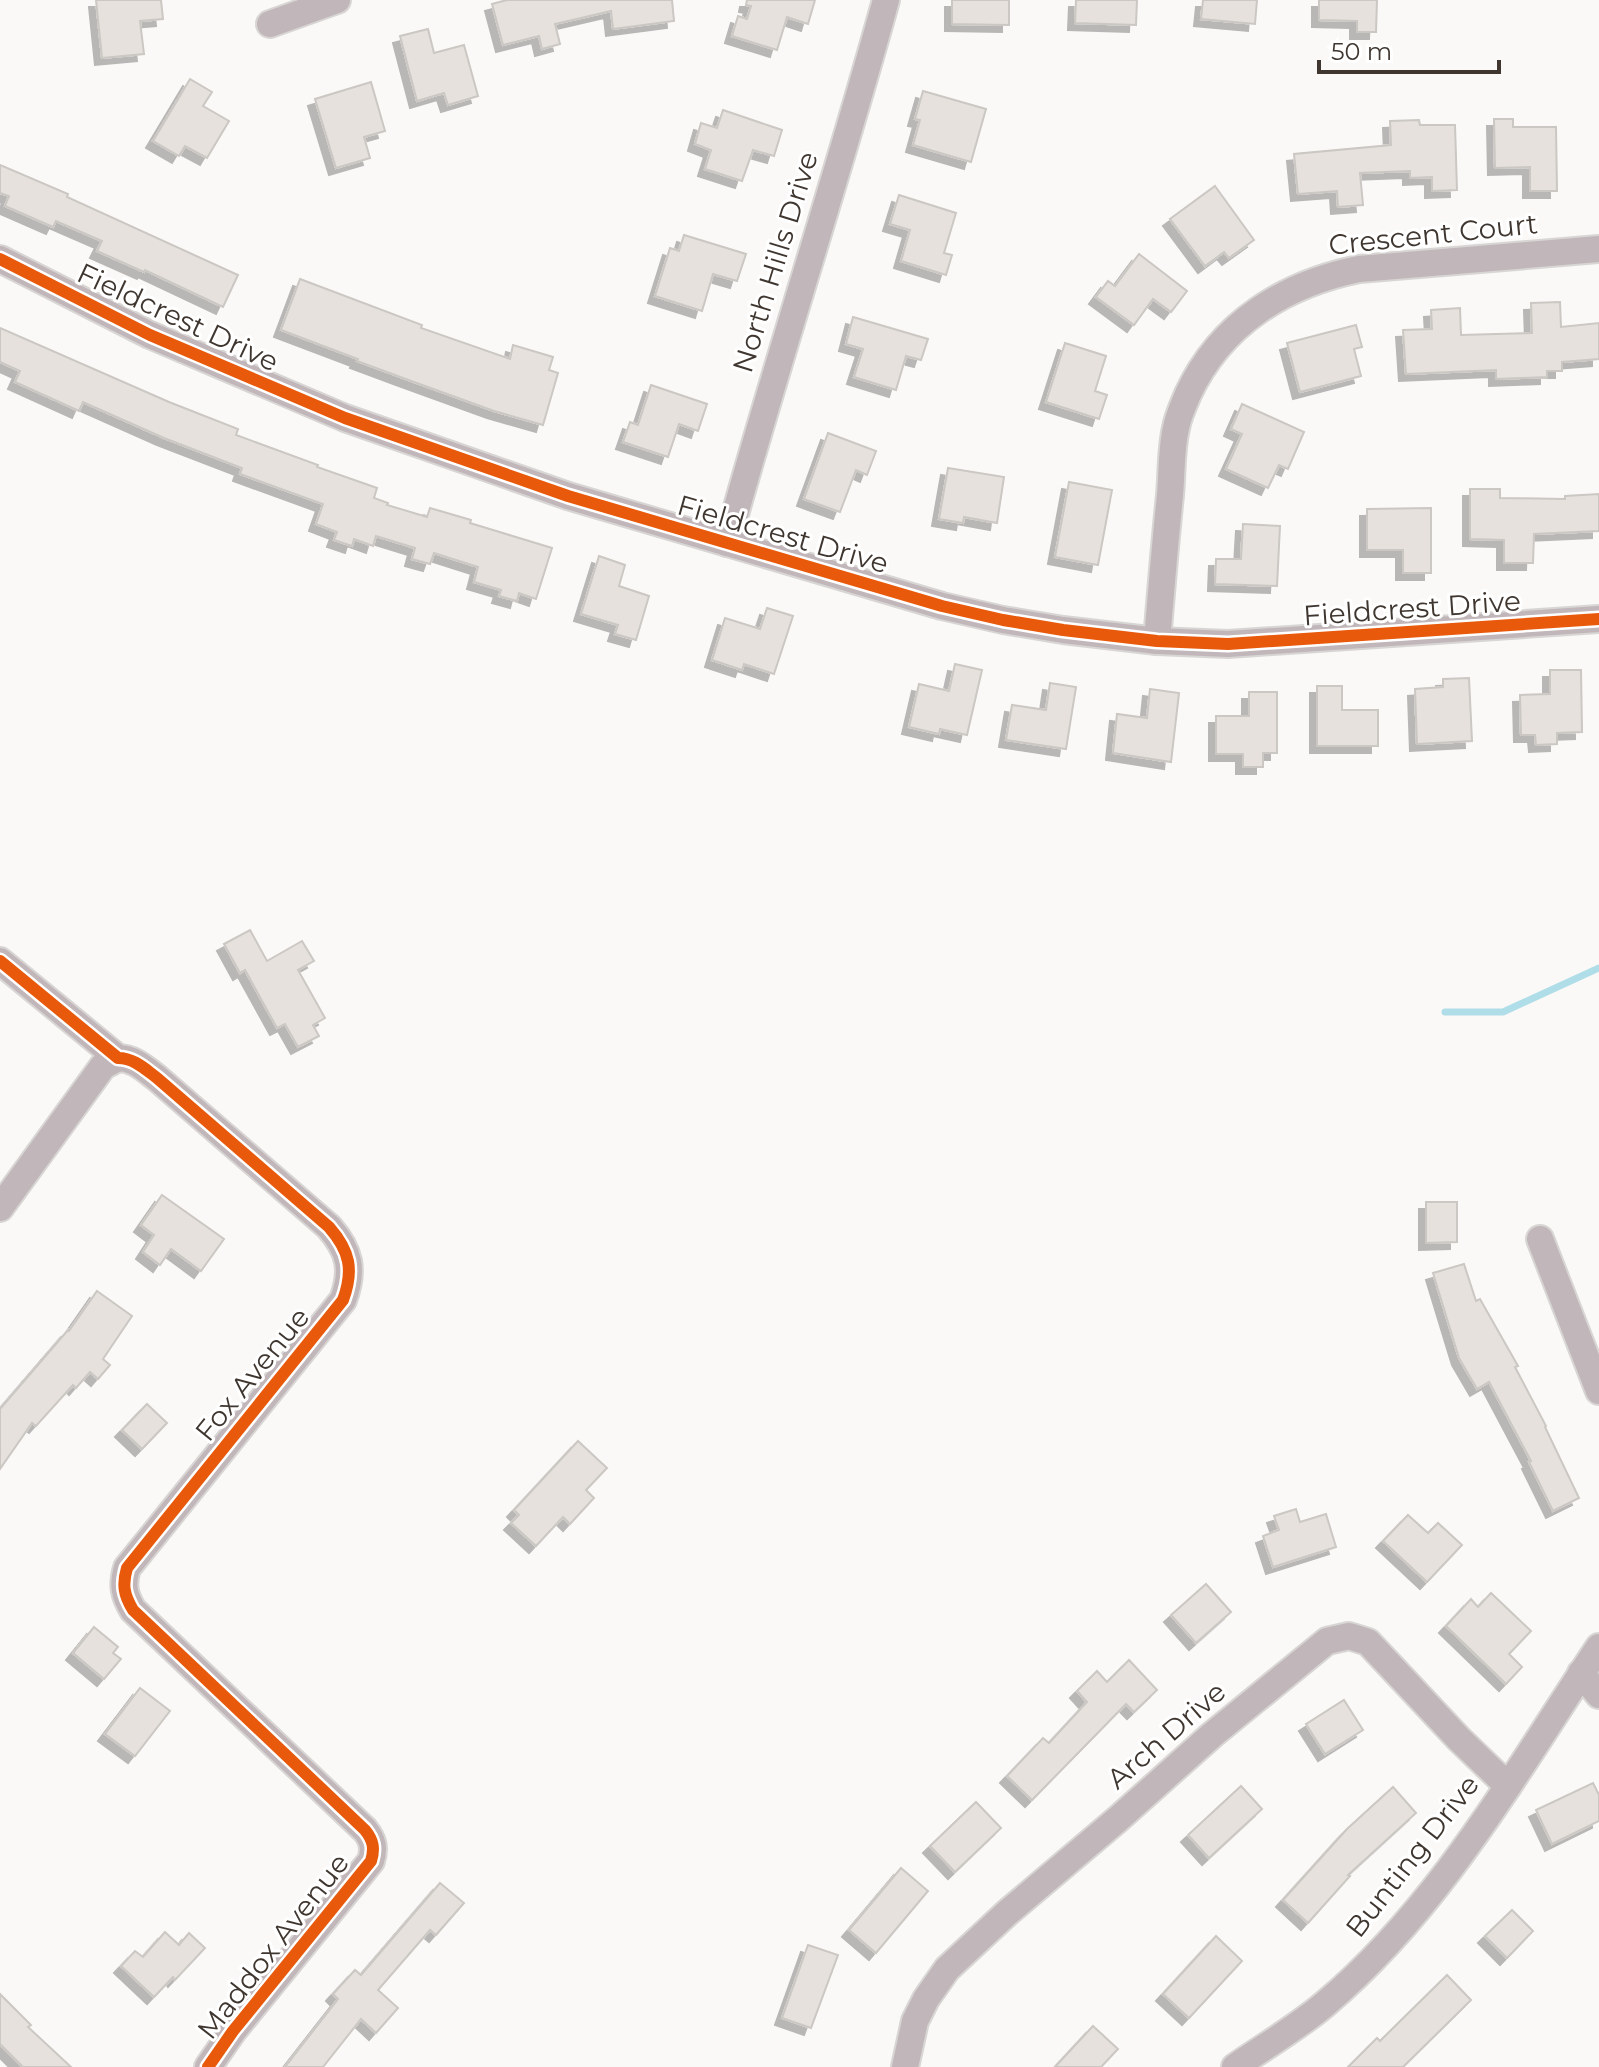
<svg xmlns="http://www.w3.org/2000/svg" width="1599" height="2067" font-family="Montserrat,sans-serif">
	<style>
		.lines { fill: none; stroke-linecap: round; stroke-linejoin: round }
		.stream { stroke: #b0dee8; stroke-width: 7 }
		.building { fill: #e6e1dd; stroke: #cbc7c3; stroke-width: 2; filter: url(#shadow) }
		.minor-casing { stroke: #d8d6d4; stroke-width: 30 }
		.minor { stroke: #c1b6b9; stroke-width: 26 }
		.cycleway-casing { stroke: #fff; stroke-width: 17 }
		.cycleway { stroke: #e8590c; stroke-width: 12 }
		.labels { text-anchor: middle; stroke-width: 6; stroke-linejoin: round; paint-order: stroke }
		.street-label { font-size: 28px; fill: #3f3630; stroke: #fff }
	</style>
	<defs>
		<filter id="shadow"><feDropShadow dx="-7" dy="7" stdDeviation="0" flood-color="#0004"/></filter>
	</defs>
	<rect width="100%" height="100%" fill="#fbf9f7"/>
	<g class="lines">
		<path class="stream" d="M1445,1012h58l96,-44"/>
	</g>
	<g class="building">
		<path d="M96,0h65l2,19 -23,2 4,33 -42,4z"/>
		<path d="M507,0h165l2,21 -61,8 -2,-18 -56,13 5,20 -18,5 -3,-13 -36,9 -11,-41z"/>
		<path d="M747,0h68l-7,24 -21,-7 -10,33 -45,-14 6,-20 9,3 4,-13 -5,-1z"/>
		<path d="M952,0h57v25l-57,-1z"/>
		<path d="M1076,0h61l-1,25 -61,-2z"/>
		<path d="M1203,0h54l-2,24 -54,-5z"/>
		<path d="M1319,0h58l-1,32h-19v-11l-38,-1z"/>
		<path d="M428,29l6,24 30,-8 14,51 -30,9 -4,-12 -27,8 -17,-65z"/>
		<path d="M190,79l22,13 -9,14 26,15 -22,37 -22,-12 -6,10 -26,-15z"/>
		<path d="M371,82l14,49 -21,6 6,21 -34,10 -21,-69z"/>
		<path d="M923,91l63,18 -15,53 -58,-17 7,-25 -5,-1z"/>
		<path d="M723,110l59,20 -8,26 -21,-6 -11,31 -37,-12 6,-19 -16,-6 6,-21 16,5z"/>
		<path d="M1494,119h19v8h43l1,64h-27v-24l-35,1z"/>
		<path d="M1419,120l1,5h35l2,65 -25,1v-14l-22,1v-7l-50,2 3,32 -25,2 -1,-16 -39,3 -4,-40 97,-9 -1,-24z"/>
		<path d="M0,165l68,29 -1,3 171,78 -15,32 -78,-37 -1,2 -47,-21 5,-10 -46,-20 -3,6 -48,-21 4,-10 -9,-3z"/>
		<path d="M1215,186l39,54 -25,18 -5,-6 -19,14 -35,-47z"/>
		<path d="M899,195l57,18 -12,40 8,2 -6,20 -45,-14 9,-31 -20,-6z"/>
		<path d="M684,235l62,19 -9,27 -24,-7 -11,37 -47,-15 15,-48 9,3z"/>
		<path d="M1139,254l48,37 -16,21 -18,-13 -19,26 -38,-28 12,-16 7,5z"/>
		<path d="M300,279l122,46 -1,3 89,31 3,-14 40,12 -4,13 9,3 -15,52 -49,-14 -91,-33 -46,-17 1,-2 -77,-29z"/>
		<path d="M1560,302l1,25 38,-4v36l-37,3v9h-15v6l-51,2v-9l-90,4 -3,-44 29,-1 -1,-19 29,-2 1,27 71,-2 -1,-30z"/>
		<path d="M853,317l75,22 -7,21 -15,-4 -10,34 -42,-13 9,-28 -17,-5z"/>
		<path d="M1356,325l6,22 -8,2 7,27 -61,16 -13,-49z"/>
		<path d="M0,328l169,74 69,27 -2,6 82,30 -1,2 60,21 -3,10 14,5 -1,2 40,12 3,-9 41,12 -1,3 82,25 -16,51 -17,-6 -2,8 -18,-5 2,-6 -27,-8 4,-15 -44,-14 -4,11 -18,-5 3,-11 -39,-12 -3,10 -19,-7 -2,7 -18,-6 3,-8 -21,-8 7,-20 -83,-30 2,-6 -78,-30 -81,-36 -4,9 -64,-29 5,-11 -20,-9z"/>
		<path d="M1065,343l41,13 -11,35 12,4 -8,24 -53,-17z"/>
		<path d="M651,385l56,19 -9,27 -19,-7 -11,33 -45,-15 7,-20 8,3z"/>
		<path d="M1242,404l62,28 -16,37 -9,-4 -11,23 -42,-19 16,-35 -11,-5z"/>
		<path d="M828,433l48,18 -9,24 -11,-5 -16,42 -36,-13z"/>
		<path d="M948,468l56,9 -7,46 -33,-6 -1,6 -24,-4z"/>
		<path d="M1069,482l43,8 -14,75 -43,-8z"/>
		<path d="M1470,489h30v9l65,1v-3l34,-2v37l-65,3 -1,29h-29v-23l-34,-1z"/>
		<path d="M1431,508v65h-28v-23h-36v-41z"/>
		<path d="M1243,524l37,2 -3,60 -62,-2 1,-25h25z"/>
		<path d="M599,556l26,9 -6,21 30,10 -13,44 -21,-6 3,-9 -37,-11z"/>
		<path d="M767,608l26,8 -19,58 -30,-10 -2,6 -30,-10 13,-42 35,11z"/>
		<path d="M955,664l27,6 -15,65 -27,-6 -1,5 -30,-7 10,-43 30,7z"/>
		<path d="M1550,670h31l1,62 -25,1v11l-21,1 -1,-10h-14l-1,-40 30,-1z"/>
		<path d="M1469,678l3,63 -55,3 -2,-55 28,-2v-8z"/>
		<path d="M1050,683l26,4 -10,62 -60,-9 6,-35 34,5z"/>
		<path d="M1317,686h25v24h36v36h-61z"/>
		<path d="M1150,689l29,4 -8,69 -58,-9 4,-39 30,4z"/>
		<path d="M1249,692h28v61h-14v14h-20v-13h-27v-38h33z"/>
		<path d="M250,930l17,31 35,-20 12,20 -16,9 27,48 -12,7 6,11 -21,11 -13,-23 -8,4 -32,-58 -5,3 -16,-29z"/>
		<path d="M162,1195l62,44 -23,32 -30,-22 -11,16 -17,-13 11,-17 -13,-10z"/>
		<path d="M1426,1202h31v40l-31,1z"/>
		<path d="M1464,1264l12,37 4,-2 38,67 -3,1 31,59 -1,1 34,71 -26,13 -24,-49 2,-1 -42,-79 -12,7 -18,-31 -26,-85z"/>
		<path d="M97,1291l35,25 -29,43 7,6 -12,14 -8,-7 -14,16 -3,-3 -37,41 -4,-3 -32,46v-60l68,-79 1,1z"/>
		<path d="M147,1404l20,19 -25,26 -20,-19z"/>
		<path d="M578,1441l29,27 -21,22 8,8 -24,26 -7,-7 -27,29 -25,-23 8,-8 -5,-5z"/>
		<path d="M1296,1509l4,13 26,-8 10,33 -63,20 -10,-31 16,-6 -5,-14z"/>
		<path d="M1408,1515l20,18 10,-10 24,22 -35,37 -44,-41z"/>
		<path d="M1206,1584l25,28 -35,31 -25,-28z"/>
		<path d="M1491,1593l40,38 -22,23 13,13 -16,17 -60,-58 25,-27 7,8z"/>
		<path d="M94,1627l24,20 -5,6 8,6 -17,20 -31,-26z"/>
		<path d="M1129,1660l28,30 -23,22 -8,-8 -94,96 -25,-24 36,-38 6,5 38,-41 -10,-11 20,-20 10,11z"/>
		<path d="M140,1688l30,23 -35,45 -30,-22z"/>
		<path d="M1344,1700l19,30 -38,24 -19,-30z"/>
		<path d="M1593,1783l6,12v26l-47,23 -16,-34z"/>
		<path d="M1241,1786l21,23 -53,49 -21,-23z"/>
		<path d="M1393,1787l23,26 -68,62 2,1 -42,47 -25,-23 64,-71z"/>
		<path d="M976,1802l25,26 -46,44 -25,-26z"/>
		<path d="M901,1868l27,23 -52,62 -27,-23z"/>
		<path d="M440,1883l24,20 -28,32 -6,-5 -52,60 20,18 -22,25 -15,-14 -38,48h-38l53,-68 -5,-5 22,-24 6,5z"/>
		<path d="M1512,1910l21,21 -26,27 -22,-22z"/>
		<path d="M165,1932l14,13 10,-12 16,15 -30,32 -2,-3 -19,20 -33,-31 14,-15 8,6z"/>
		<path d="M1216,1936l26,25 -53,57 -26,-24z"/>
		<path d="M808,1945l30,10 -27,73 -29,-10z"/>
		<path d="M1447,1975l24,25 -68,67h-55l29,-29 3,3z"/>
		<path d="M0,1994l31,31 -3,2 43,40h-48l-23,-23z"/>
		<path d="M1093,2026l25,23 -17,18h-46z"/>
	</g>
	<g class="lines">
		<g class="minor-casing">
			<g id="minor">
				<path d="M270,24l67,-24"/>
				<path d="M0,259l150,76 195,83 223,78 374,110 61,14 60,10 94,11 71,3 371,-25"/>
				<path d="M727,543c50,-182 109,-361 159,-543"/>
				<path d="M1157,641c4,-49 8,-98 13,-146 2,-22 1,-46 6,-67 2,-12 8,-24 12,-34 33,-71 97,-110 171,-125l240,-20"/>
				<path d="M0,961l118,97c16,0 27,11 39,20l172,149c21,24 25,43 14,73l-216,268c-5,17 -3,27 6,42l232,220c8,10 10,18 6,31l-138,170 -25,36"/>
				<path d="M0,1208l103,-142 15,-8"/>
				<path d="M1540,1239l59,152"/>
				<path d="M1581,1673l18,22"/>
				<path d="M905,2067l10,-46 11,-22 21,-30 60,-56 111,-94 94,-84 115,-94 22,-5 19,6 91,97 49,47"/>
				<path d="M1235,2067c30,-21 63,-40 90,-63 116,-98 191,-233 274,-357"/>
			</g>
		</g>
		<use href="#minor" class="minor"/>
		<g class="cycleway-casing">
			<g id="cycleway">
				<path d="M0,259l150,76 195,83 223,78 374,110 61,14 60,10 94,11 71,3 371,-25"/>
				<path d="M0,961l118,97c16,0 27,11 39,20l172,149c21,24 25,43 14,73l-216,268c-5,17 -3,27 6,42l232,220c8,10 10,18 6,31l-138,170 -25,36"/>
			</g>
		</g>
		<use href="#cycleway" class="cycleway"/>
	</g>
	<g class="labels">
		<g class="street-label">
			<text transform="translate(1433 234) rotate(-6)" y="10">Crescent Court</text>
			<text transform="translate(775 262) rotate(-73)" y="10">North Hills Drive</text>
			<text transform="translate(178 317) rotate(25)" y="10">Fieldcrest Drive</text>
			<text transform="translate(783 534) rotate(16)" y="10">Fieldcrest Drive</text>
			<text transform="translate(1412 608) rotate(-4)" y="10">Fieldcrest Drive</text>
			<text transform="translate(252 1374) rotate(-51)" y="10">Fox Avenue</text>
			<text transform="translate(1166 1735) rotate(-41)" y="10">Arch Drive</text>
			<text transform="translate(1412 1856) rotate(-52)" y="10">Bunting Drive</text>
			<text transform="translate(273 1946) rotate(-52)" y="10">Maddox Avenue</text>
		</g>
	</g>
	<path d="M1319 60v12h180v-12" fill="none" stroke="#3f3630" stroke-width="4"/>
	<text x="1331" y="60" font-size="24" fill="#3f3630" stroke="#ffffff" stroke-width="6" paint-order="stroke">50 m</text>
</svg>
